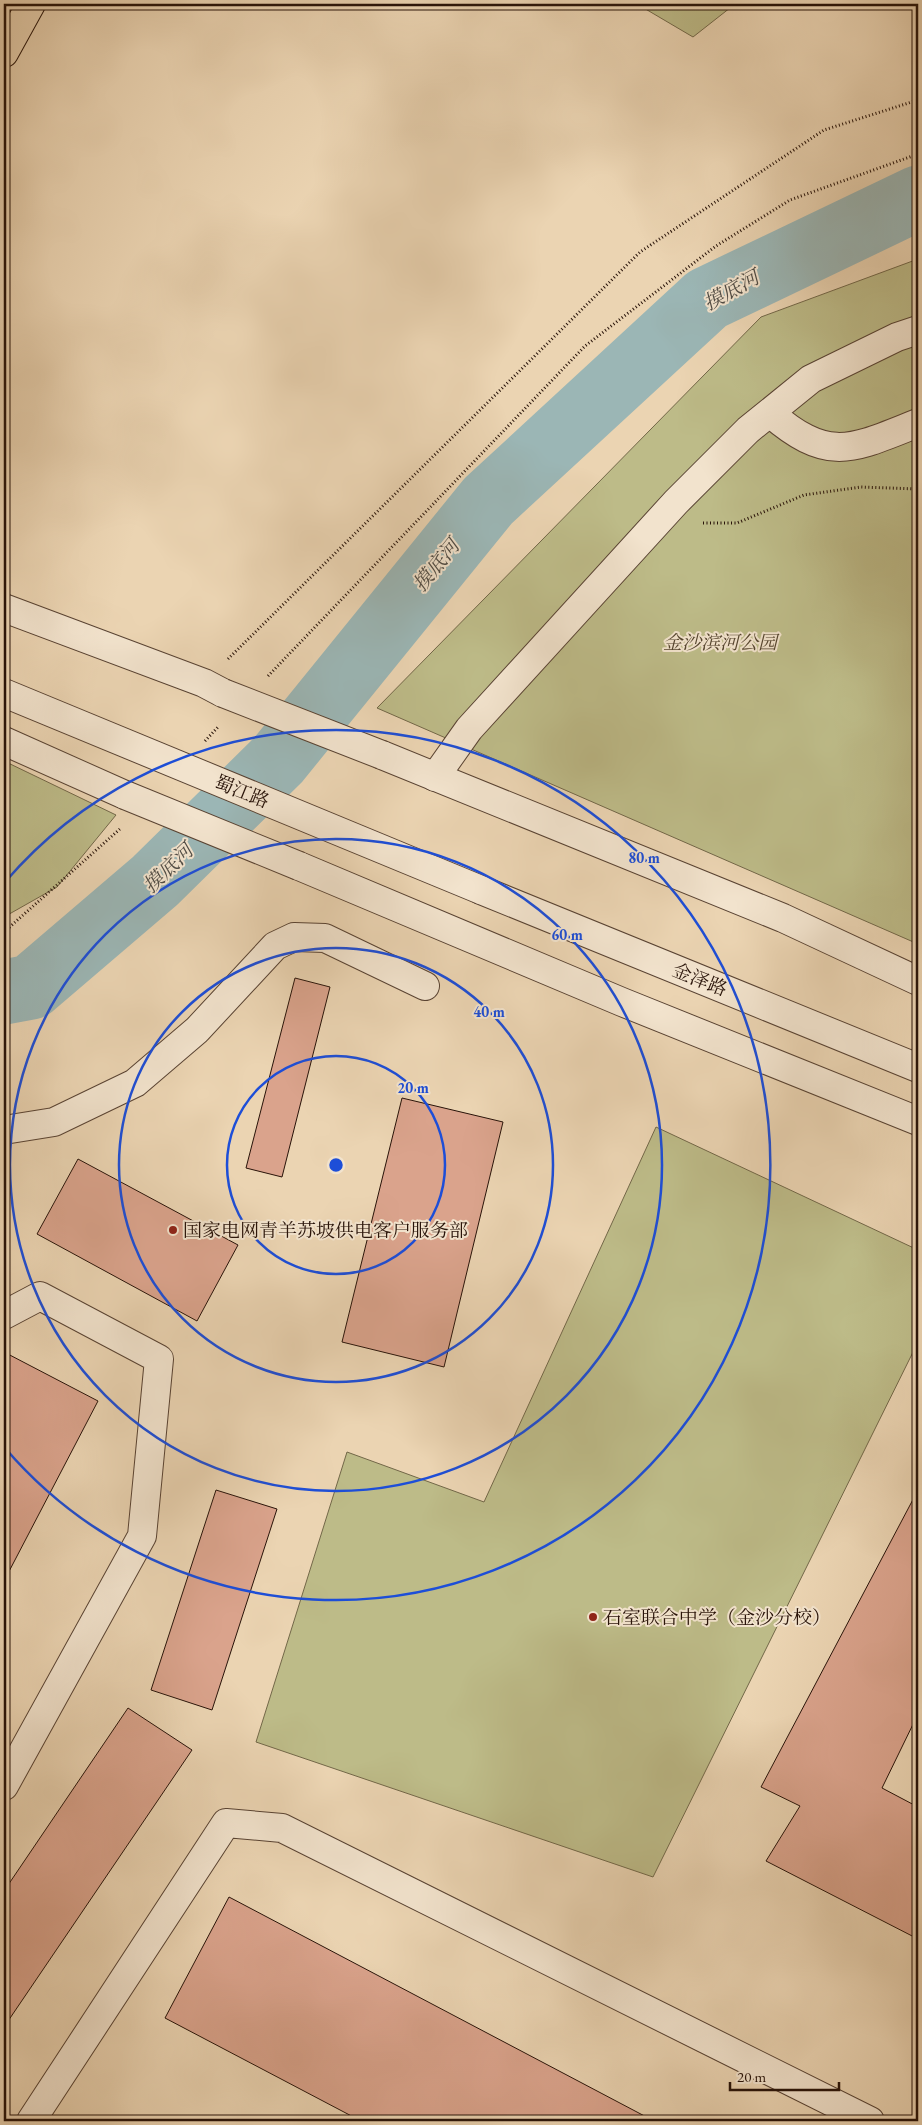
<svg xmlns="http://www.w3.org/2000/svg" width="922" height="2125" font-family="'EB Garamond','Noto Serif SC',serif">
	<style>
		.green { fill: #bdbb88; stroke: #726748 }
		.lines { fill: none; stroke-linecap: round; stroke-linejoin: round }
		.river { stroke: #9bb6b5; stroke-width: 65 }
		.building { fill: #daa38c; stroke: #281309 }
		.minor-casing { stroke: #594333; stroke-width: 30 }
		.major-casing { stroke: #281309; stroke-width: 30 }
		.path { stroke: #281309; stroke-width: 3; stroke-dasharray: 1 2.5; stroke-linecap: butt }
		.minor { stroke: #f2e3cd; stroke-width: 28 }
		.major { stroke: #ebd4b2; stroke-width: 28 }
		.minor-bridge-casing { stroke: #594333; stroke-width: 30; stroke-linecap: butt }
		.minor-bridge { stroke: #f2e3cd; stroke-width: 28 }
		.ring { fill: none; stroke: #1d4ed8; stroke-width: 2.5 }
		.poi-dot { fill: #8f2418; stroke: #f2e3cd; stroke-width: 2 }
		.labels { text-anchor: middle; stroke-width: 4; stroke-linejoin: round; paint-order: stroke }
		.park-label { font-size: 19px; font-style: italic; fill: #55452f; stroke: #f2e3cd }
		.street-label { font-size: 19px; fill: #281309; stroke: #f2e3cd }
		.poi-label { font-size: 19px; fill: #281309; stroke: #f2e3cd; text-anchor: start }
		.water-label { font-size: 20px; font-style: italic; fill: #504c45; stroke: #f2e3cd }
		.centre { fill: #1d4ed8; stroke: #f2e3cd; stroke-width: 2.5 }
		.ring-label { font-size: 15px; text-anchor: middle; font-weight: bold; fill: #1d4ed8; stroke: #f2e3cd; stroke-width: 4; stroke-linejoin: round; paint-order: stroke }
	</style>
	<rect width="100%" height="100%" fill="#ebd4b2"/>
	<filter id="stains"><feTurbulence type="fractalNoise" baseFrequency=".004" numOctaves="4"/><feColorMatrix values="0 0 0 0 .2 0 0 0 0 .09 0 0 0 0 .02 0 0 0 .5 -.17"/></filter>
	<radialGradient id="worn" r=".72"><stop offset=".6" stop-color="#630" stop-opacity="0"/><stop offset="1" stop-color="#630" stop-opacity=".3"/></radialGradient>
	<g class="green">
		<path d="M637,4h98l-42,33z"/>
		<path d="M918,259v685l-541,-236 384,-391z"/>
		<path d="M4,761l112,54 -59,72 -53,30z"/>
		<path d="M656,1127l262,123v92l-265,535 -397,-135 91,-290 137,50z"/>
	</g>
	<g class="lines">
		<path class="river" d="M4,992l27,-5 124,-106 123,-121 210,-259 219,-202 211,-101"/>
	</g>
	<g class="building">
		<path d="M295,978l35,9 -48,190 -36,-9z"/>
		<path d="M402,1098l101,24 -59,245 -102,-25z"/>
		<path d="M78,1159l160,86 -41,76 -160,-87z"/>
		<path d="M4,1352l94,49 -94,180z"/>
		<path d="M216,1490l61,19 -65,201 -61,-20z"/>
		<path d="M918,1490v224l-36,74 36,19v132l-152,-78 34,-55 -39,-19z"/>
		<path d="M128,1708l64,42 -188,277v-136z"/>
		<path d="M229,1897l425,224h-293l-196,-103z"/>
	</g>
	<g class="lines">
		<g class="minor-casing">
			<g id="minor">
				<path d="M770,413c59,51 82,36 148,10"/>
				<path d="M4,608l200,75 19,10"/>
				<path d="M4,741l121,54"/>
				<path d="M382,755l401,163 135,63"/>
				<path d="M435,777l34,-48 207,-227 72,-72 63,-51 86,-42 21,-7"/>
				<path d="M299,866l323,136 296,119"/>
				<path d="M481,890l437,178"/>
				<path d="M4,1130l50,-8 81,-39 62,-53 78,-84 19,-9 31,1 100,48"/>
				<path d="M4,1315l36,-19 119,63 -17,177 -138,250"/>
				<path d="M31,2121l195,-298 56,5 588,293"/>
			</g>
		</g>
		<g class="major-casing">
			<path id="major" d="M4,53l27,-49"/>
		</g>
		<g class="path">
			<path d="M703,523h34l67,-28 57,-8 57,2"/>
			<path d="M228,659l412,-407 184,-122 94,-30"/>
			<path d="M268,676l317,-330 131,-100 74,-46 128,-46"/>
			<path d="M205,741l13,-14"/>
			<path d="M4,932l117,-104"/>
		</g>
		<use href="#minor" class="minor"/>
		<use href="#major" class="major"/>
		<g class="minor-bridge-casing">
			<g id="minor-bridge">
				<path d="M4,693l477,197"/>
				<path d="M223,693l159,62"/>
				<path d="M125,795l174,71"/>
			</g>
		</g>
		<use href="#minor-bridge" class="minor-bridge"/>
	</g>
	<g class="ring">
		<circle cx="336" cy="1165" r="109"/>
		<circle cx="336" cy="1165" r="217"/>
		<circle cx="336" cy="1165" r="326"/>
		<path d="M5 882A435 435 0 1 1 5 1448"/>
	</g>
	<g class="poi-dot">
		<circle cx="173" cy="1230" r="5"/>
		<circle cx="593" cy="1617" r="5"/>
	</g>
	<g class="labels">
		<g class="park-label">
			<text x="720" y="649">金沙滨河公园</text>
		</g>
		<g class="street-label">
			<text transform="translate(242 791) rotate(22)" y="7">蜀江路</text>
			<text transform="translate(700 979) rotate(22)" y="7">金泽路</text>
		</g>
		<g class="poi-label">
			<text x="183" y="1237">国家电网青羊苏坡供电客户服务部</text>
			<text x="603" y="1624">石室联合中学（金沙分校）</text>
		</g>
		<g class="water-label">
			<text transform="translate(731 290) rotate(-29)" y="7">摸底河</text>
			<text transform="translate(436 565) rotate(-51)" y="7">摸底河</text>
			<text transform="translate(168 868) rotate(-44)" y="7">摸底河</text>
		</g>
	</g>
	<circle cx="336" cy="1165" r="8" class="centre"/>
	<g class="ring-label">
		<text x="644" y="863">80 m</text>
		<text x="567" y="940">60 m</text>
		<text x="489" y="1017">40 m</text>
		<text x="413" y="1093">20 m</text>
	</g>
	<rect width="922" height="2125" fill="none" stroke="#ebd4b2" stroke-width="20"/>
	<rect x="5" y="5" width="912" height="2115" fill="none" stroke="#281309" stroke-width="2.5"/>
	<rect x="10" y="10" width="902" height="2105" fill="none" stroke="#281309"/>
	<path d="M730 2082v8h109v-8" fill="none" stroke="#281309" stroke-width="2.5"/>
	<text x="737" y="2082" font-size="15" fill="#281309" stroke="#f2e3cd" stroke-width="4" paint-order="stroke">20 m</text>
	<rect width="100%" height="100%" filter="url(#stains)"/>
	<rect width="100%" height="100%" fill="url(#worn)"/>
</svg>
